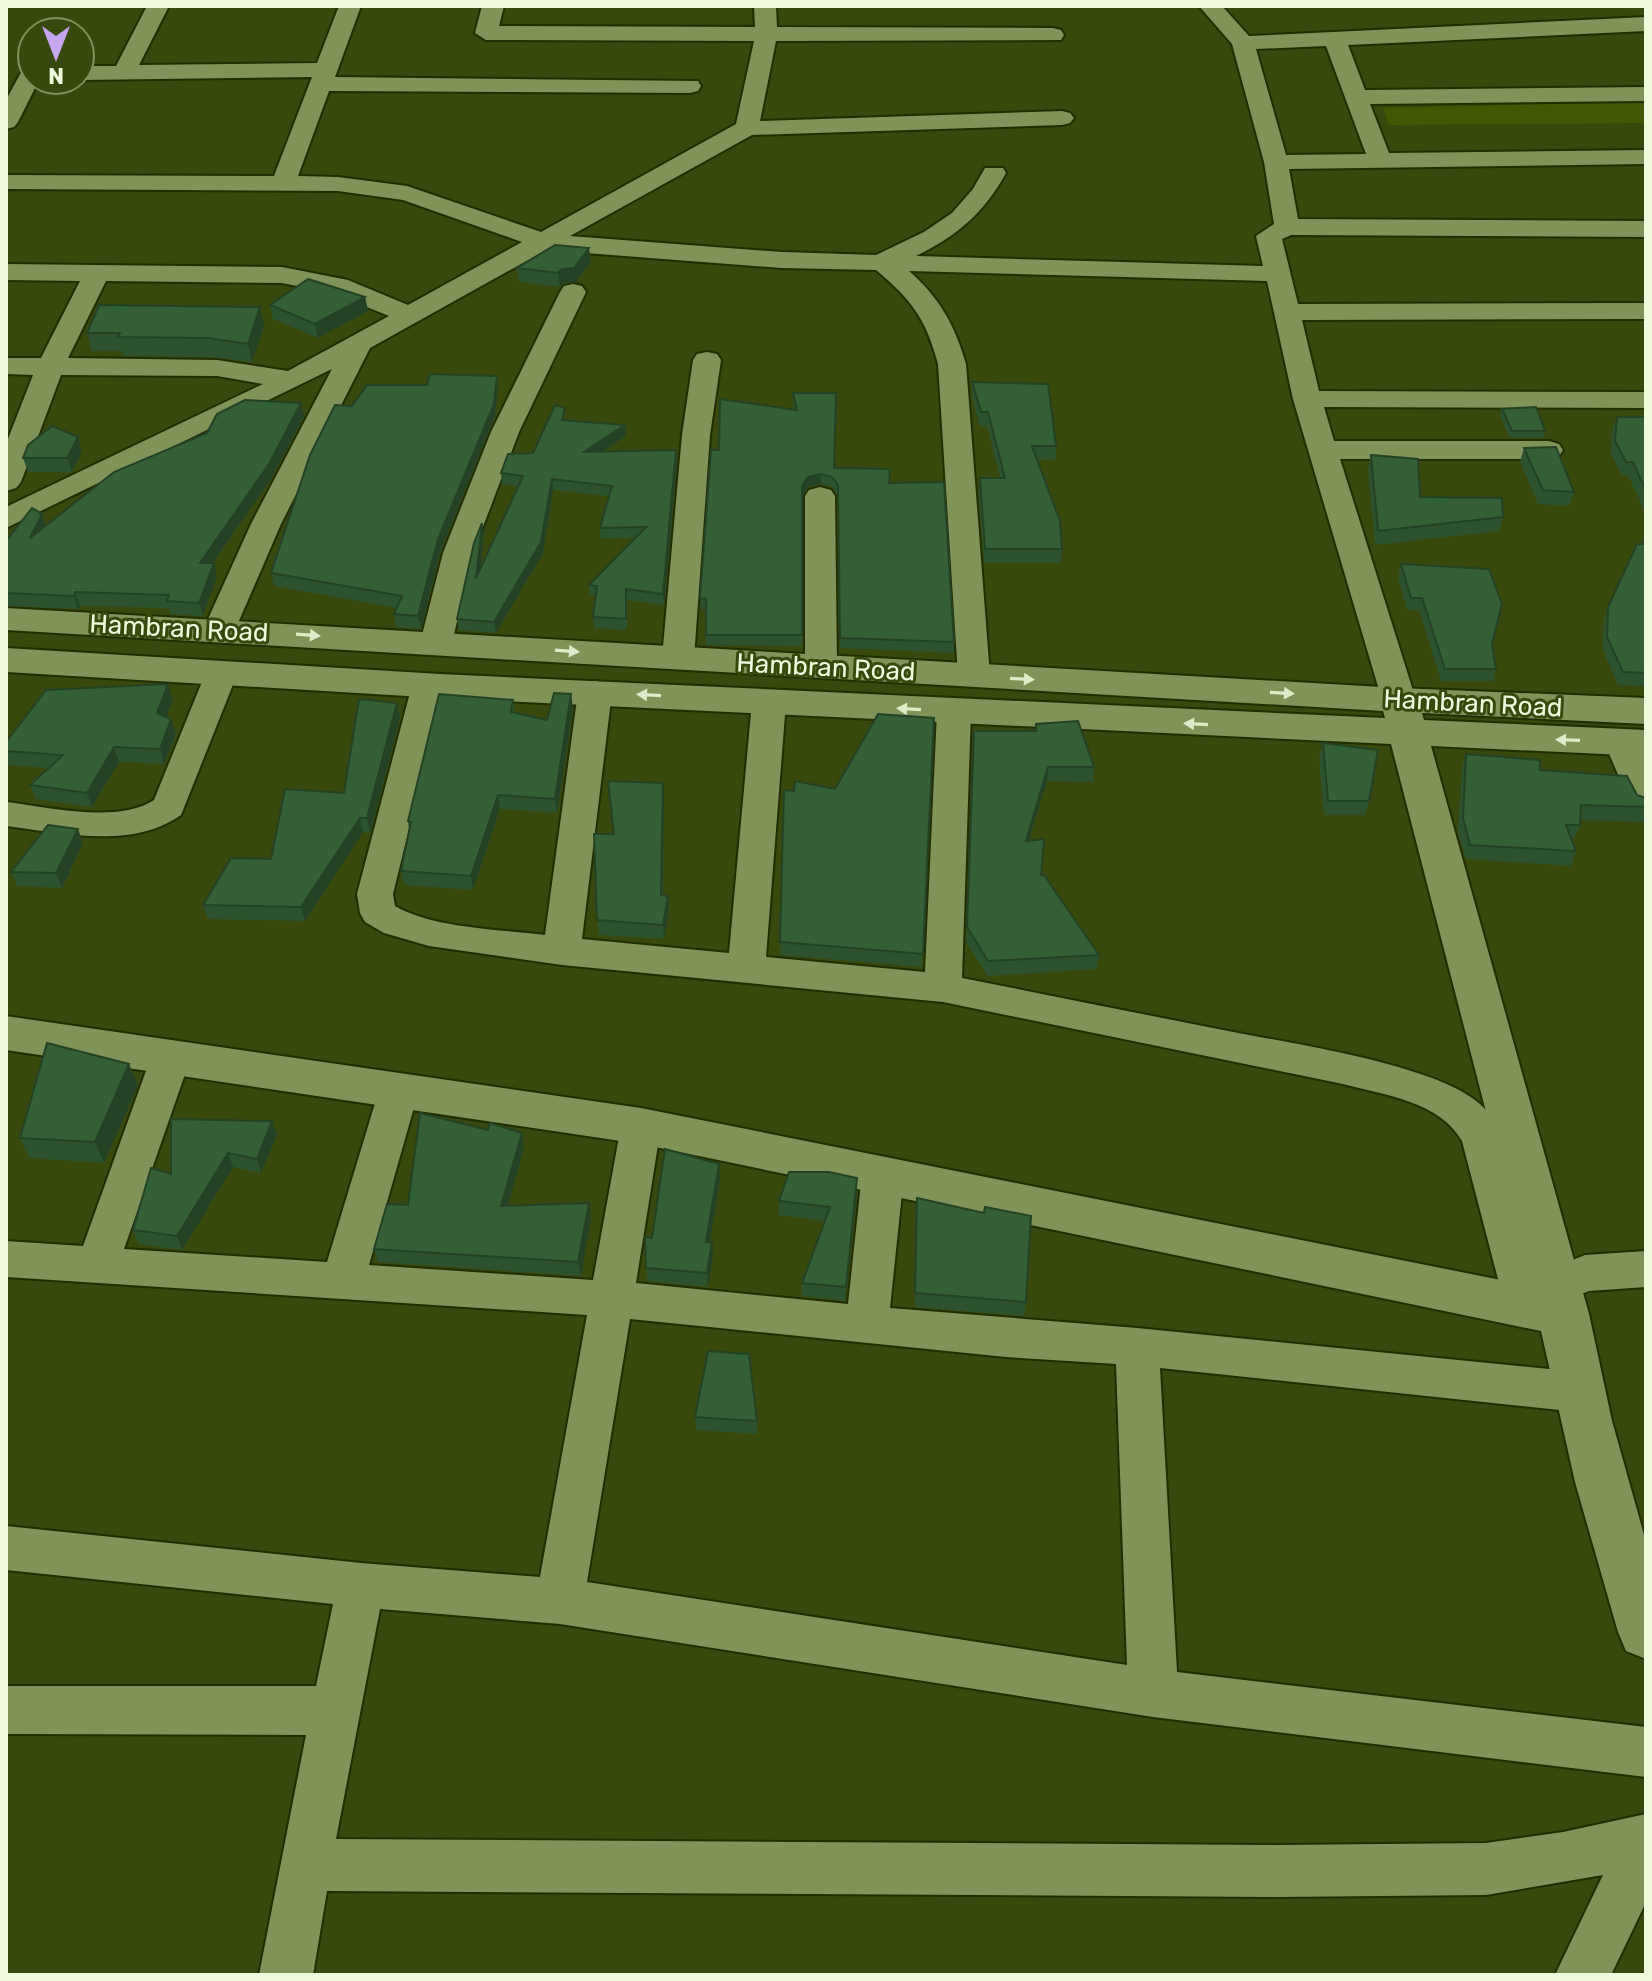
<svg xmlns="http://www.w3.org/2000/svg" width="1652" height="1981" font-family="Rubik,sans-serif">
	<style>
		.green { fill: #435804 }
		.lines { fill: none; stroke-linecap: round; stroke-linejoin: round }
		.street-casing { stroke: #212e01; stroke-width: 4 }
		.secondary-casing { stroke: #212e01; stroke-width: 4 }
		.street { fill: #809459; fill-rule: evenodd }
		.secondary { fill: #809459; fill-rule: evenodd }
		.wall { fill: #2d532e }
		.shaded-wall { fill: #244325 }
		.building { fill: #346035; stroke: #244325; stroke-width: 2 }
		.oneway { fill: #deebc8 }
		.labels { text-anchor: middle; stroke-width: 6; stroke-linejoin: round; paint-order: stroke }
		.street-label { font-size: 26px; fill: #eefadb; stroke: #38490d }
	</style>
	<rect width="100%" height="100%" fill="#38490d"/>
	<path class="green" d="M1646,102v21l-257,2 -6,-17z"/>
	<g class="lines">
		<g class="street-casing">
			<g id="street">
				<path d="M147,6h22l-30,59 178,-2 22,-57h22l-26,71 363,4 3,5 -3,5 -8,2 -361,-2 -31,85 40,1 69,9 134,46 195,-108 18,-83 -268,-1 -11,-7 7,-27h22l-5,20 256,1 -1,-21h22l1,21 276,1 8,2 3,5 -3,5 -285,1 -16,80 302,-10 8,2 4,5 -4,5 -8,2 -310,10 -182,101 212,16 94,3 48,-23 28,-19 21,-24 12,-21h18l3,5c-22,40 -49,63 -90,83l347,10 -7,-30 18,-12 -10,-62 -32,-118 -33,-38h23l27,30 397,-19v14l-298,14 17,45 281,-3v14l-276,3 19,49 257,-3v14l-357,5 9,50 348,2v16l-355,-2 -9,4 16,65 348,-1v16l-344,1 17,71 327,1v16l-322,-1 10,34h215l10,3 4,6 -4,6 -10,3h-209l76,241 -5,8 -12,3 -12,-3 -5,-8 -89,-301 -26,-118 -358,-10c31,27 46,55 57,93l24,312 -4,7 -12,3 -12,-3 -4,-7 -20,-312c-12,-45 -26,-64 -62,-94l-94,-2 -236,-18 -176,98 -89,176 -46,106 -5,7 -11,3 -11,-3 -5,-7 48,-106 81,-155 -326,159v-21l257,-123 -46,-8 -156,-1 -40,107 -5,6 -10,3v-47l27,-69 -27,-1v-16h35l39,-77 -74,-1v-16l276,3 66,13 60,25 114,-63 -119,-42 -65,-9 -332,-2v-14l268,1 38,-99 -232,3v-14h36zM1326,46l40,108 -80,1 -30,-106zM106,281l176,2 50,10 57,23 -101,55 -71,-11 -149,-2z"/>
				<path d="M32,65v15h7l-21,42 -4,5 -8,2v-29l18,-33z"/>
				<path d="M573,284l9,2 4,6 -67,140 -46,121 -21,90 -5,7 -11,3 -11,-3 -5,-7 23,-90 48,-121 69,-140 4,-6z"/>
				<path d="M707,352l10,2 4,6 -11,75 -16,223 -5,7 -11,3 -11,-3 -5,-7 20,-223 11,-75 4,-6z"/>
				<path d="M820,487l11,3 4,6 2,170 -4,7 -12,3 -12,-3 -4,-7v-170l4,-6z"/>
				<path d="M222,662l12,3 4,7 -57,143c-50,35 -118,18 -175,11v-24c42,5 112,22 148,-2l52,-128 4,-7z"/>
				<path d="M428,674l12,4 4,7 -51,209 2,12c40,23 105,23 150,29l33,-243 5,-8 12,-3 12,3 5,8 -30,247 147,14 23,-251 5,-8 12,-3 12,3 5,8 -20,255 159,15 12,-260 5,-8 12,-3 12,3 5,8 -9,266c87,17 174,35 261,52 63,13 216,34 259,76 29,28 47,130 59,171l2,-5 42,-17 61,-4v36l-57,4 -31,12 -11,-4 2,7 -7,13 -15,5 -15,-5 -7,-13 -43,-165c-23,-40 -78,-46 -119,-57l-400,-82 -381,-37 -133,-19 -45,-13 -19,-11 -5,-9 -3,-19 55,-209 4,-7z"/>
				<path d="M1621,731l12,3 13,26v52l-12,-4 -5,-8 -25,-58 5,-8z"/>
				<path d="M171,1042l14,4 6,11 -67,192 203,13 52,-172 6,-11 14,-4 14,4 6,11 -50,175 224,15 28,-154 6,-11 14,-5 14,5 6,11 -25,157 212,21 14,-130 6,-12 15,-4 15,4 6,12 -14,134 247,20 442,44 16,6 6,14 -6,14 -16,6 -419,-44 17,304 469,55v50l-493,-60 -593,-93 -180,-15 -44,230 942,6 208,-2 77,-11 83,-18v88l-35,73h-56l48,-100 -117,20 -208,2 -951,-6 -14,84h-54l47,-240 -300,-1v-48h310l17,-82 -327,-34v-44l355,37 179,14 47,-262 -581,-38v-36l77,5 68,-189 6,-11zM630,1319l376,38 110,7 11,301 -540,-83z"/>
			</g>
		</g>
		<g class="secondary-casing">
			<path id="secondary" d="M6,608l1393,80 247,10v26l-224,-11 2,7 222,10v26l-215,-10 158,568 23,107 34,121v117l-20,-8 -8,-19 -43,-150 -34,-151 -900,-187 -635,-94v-34l635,92 890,178 -140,-542 -951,-46 -434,-26v-24l434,26 945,44 -2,-7 -1377,-81z"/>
		</g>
		<use href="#street" class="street"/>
		<use href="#secondary" class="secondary"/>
	</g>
	<g class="wall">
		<path d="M591,262l-15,20 -13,1 -3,4 -41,-5 -2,-14z"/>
		<path d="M365,297l3,14 -50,27 -45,-19 -3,-14z"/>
		<path d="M264,326l-12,36 -40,-5 -89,-1 -1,-5h-30l-5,-18z"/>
		<path d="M497,376l1,13 -3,27 -55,136 -19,77 -25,-2 -2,-13 3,-6 -123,-22 -3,-13 81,-167 75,-21z"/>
		<path d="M972,382l84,64 -1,14h-18l25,89 -1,14h-77l-5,-71 1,-14h20l-13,-52h-7l-8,-30z"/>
		<path d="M793,393l41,75 56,15 64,159v11l-114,-5 -2,-152 -6,-9 -11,-3 -13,3 -6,9v150l-96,-1v-35l-5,-1 -1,-11 19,-148 75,-41 -1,-6z"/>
		<path d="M1502,409l43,22 -2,7h-33l-10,-22z"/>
		<path d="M304,416l-32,61 -59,86 4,13 -14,40 -32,-2 -2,-6 -89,-2 -2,3 -72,-3v-65l40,-15z"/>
		<path d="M1617,417h29v97l-18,-39h-6l-11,-21 1,-25z"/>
		<path d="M566,418l-1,2 60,5 1,11 -24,16 75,9 -13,144 -37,-5v30l-33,-2 -1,-11 2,-21 -5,-1 -1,-10 46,-47 -34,1 -1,-11 9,-32 -56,-6 -10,63 -47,80 -37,-3 -2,-11 25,-96 2,11 -4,36 38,-84 -16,-2 -1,-11 32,-20z"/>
		<path d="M78,437l4,14 -10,21h-44l-5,-14z"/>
		<path d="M1524,448l50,44 -5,14 -31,-2 -18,-42z"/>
		<path d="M1371,455l49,42 83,20 -4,14 -124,14 -7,-76z"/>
		<path d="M1646,530v156l-28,-1 -15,-35 1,-31 4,-12 34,-63z"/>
		<path d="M1401,564l91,80 4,25 -3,12h-52l-22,-71h-12l-9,-33z"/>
		<path d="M173,699l-7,18 5,2 5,15 -12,30 -45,-2 -27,45 -56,-8 -6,-14 18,-17 -42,-3v-23z"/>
		<path d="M513,700l2,13 32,7 26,-13 -16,106 -57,-4 -27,81 -69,-5 -3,-14 8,-41 -1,-9z"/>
		<path d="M397,703l3,15 -30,115 -7,-1 -58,89 -97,-2 -5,-14 68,-46 73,-66z"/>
		<path d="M934,718l-12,249 -141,-12 -1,-13 14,-151 41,-2z"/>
		<path d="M1036,724l58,43 -1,15 -46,-1 -18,59 12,35 58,80 -2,14 -110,7 -21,-35 7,-195 62,-15z"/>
		<path d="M1323,743l46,58 -4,14h-41l-5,-58z"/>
		<path d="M1466,754l74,16 97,25 9,3v24l-66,-2v5l-6,14h-3l5,12 -5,15 -105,-7 -8,-27 4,-64z"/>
		<path d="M664,798l-1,97 5,1 1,14 -5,29 -65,-4 -2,-15 17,-86z"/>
		<path d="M83,843l-21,45 -45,-2 -6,-14z"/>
		<path d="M138,1085l-34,78 -75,-5 -9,-20z"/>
		<path d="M272,1121l5,14 -16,38 -28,-6 -51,83 -43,-6 -6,-14 38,-56z"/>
		<path d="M524,1148l-16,58 83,11 -10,59 -203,-14 -4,-13 34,-44z"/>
		<path d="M720,1178l-10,64 3,14 -5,31 -60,-6 -2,-13 6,-30z"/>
		<path d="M857,1178v14l-12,109 -43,-5v-13l23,-62 -46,-6v-14z"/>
		<path d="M917,1212l109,90 -2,14 -109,-9z"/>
		<path d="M695,1417l62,4v13l-61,-4z"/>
	</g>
	<g class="shaded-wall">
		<path d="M589,248l2,14 -15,20 -13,1 -3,4 -2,-14z"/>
		<path d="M365,297l3,14 -50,27 -3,-14z"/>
		<path d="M260,307l4,19 -12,36 -4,-18z"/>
		<path d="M497,376l1,13 -3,27 -55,136 -19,77 -3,-13 20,-77z"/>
		<path d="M301,403l3,13 -32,61 -68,99 -4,-13z"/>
		<path d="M625,425l1,11 -41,27 -1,-11z"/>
		<path d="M78,437l4,14 -10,21 -5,-14z"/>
		<path d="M676,450l1,11 -13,144 -1,-11z"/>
		<path d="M821,474v10l-13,3 -6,9v150v-160l6,-9z"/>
		<path d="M552,479l1,11 -10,63 -47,80 -2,-11z"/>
		<path d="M42,514l4,14 -16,10z"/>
		<path d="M482,523l2,11 -6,55 -2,-11z"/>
		<path d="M214,563l3,13 -14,40 -4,-13z"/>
		<path d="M75,592l5,14 -2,3 -4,-13z"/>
		<path d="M168,684l5,15 -11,29 -5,-15z"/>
		<path d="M571,694l2,13 -16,106 -2,-14z"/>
		<path d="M397,703l3,15 -30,115 -3,-15z"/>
		<path d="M171,719l5,15 -12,30 -4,-15z"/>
		<path d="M114,747l5,15 -27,45 -5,-14z"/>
		<path d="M1048,767l-1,14 -23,74 2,-14z"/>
		<path d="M663,783l1,15 -2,111 -1,-14z"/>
		<path d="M498,795l2,14 -27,81 -2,-14z"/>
		<path d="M360,818l3,14 -58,89 -4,-14z"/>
		<path d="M78,829l5,14 -21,45 -6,-15z"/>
		<path d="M668,896l1,14 -5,29 -1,-14z"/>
		<path d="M129,1064l9,21 -34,78 -9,-21z"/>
		<path d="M272,1121l5,14 -16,38 -4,-14z"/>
		<path d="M522,1133l2,15 -20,72 -3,-14z"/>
		<path d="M228,1153l5,14 -51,83 -5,-14z"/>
		<path d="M719,1164l1,14 -12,77 -2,-13z"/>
		<path d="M857,1178v14l-12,109 1,-14z"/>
		<path d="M589,1203l2,14 -10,59 -3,-14z"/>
		<path d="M712,1242l1,14 -5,31 -1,-14z"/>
	</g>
	<g class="building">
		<path d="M555,245l34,3 -15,20 -12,1 -4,4 -41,-5z"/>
		<path d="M308,279l57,18 -50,27 -45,-19z"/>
		<path d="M99,305l161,2 -12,37 -40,-6 -90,-1 2,-4h-33z"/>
		<path d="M430,374l67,2 -3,28 -56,135 -20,77 -24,-2 8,-18 -131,-23 39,-118 25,-50 17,1 15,-21h60z"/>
		<path d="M972,382l76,2 8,62h-24l28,75 2,28h-77l-5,-71h25l-17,-66h-7z"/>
		<path d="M793,393h43l-2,75 56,1 -1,14 55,-1 10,160 -114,-4 -2,-153 -6,-8 -11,-3 -13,3 -6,9v149h-96v-36l-6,-1 11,-148h8l1,-51 77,11z"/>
		<path d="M245,400l56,3 -32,61 -69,99h14l-15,40 -32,-2 2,-6 -94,-3 -1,4 -68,-3v-52l26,-33 10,6 -12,24 84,-66 93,-39 10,-19z"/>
		<path d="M555,405l10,3 -3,12 63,5 -41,27 92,-2 -13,144 -37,-5v30l-33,-2 4,-31 -8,-1 57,-58 -46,1 12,-42 -60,-7 -11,63 -47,80 -37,-3 17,-76 8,-20 -6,55 47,-102 -22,-3 7,-19 25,-1z"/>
		<path d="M1536,407l9,24h-33l-10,-22z"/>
		<path d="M1617,417h29v74l-13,-29h-7l-11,-21z"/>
		<path d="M52,426l26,11 -11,21h-44l5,-13z"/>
		<path d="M1556,447l18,45 -31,-2 -19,-42z"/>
		<path d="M1371,455l47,4 2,38 82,1 1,19 -125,14z"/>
		<path d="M1646,535v138l-23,-1 -16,-35 1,-30 29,-63h6z"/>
		<path d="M1401,564l88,5 13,35 -10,40 4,25h-51l-23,-71h-11z"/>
		<path d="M168,684l-11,29 14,6 -11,30 -46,-2 -27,46 -57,-8 33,-30 -57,-4v-9l40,-52z"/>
		<path d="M554,693l17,1 -16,105 -57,-4 -27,81 -70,-5 10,-49 -3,-1 31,-127 74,6 -2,12 36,8z"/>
		<path d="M359,699l38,4 -30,115h-7l-59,89 -98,-2 28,-47 40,1 14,-70 59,4z"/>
		<path d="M878,714l56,4 -11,236 -143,-12 4,-152 10,1 1,-10 40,8z"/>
		<path d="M1078,721l16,46h-46l-22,74 18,-2 -3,36h3l55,80 -111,6 -21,-34 7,-196h62v-7z"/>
		<path d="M1323,743l55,7 -9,51h-41z"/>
		<path d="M1466,754l74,6v10l87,6 10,19 9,3v9l-65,-2 -1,20h-14l10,26 -106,-6 -7,-27z"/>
		<path d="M608,781l55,2 -2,112 7,1 -5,29 -66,-5 -3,-86h20z"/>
		<path d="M48,825l30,4 -22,44 -45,-1z"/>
		<path d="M47,1043l82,21 -34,78 -75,-4z"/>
		<path d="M420,1113l68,17 2,-7 32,10 -21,73 88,-3 -11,59 -204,-13 13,-45 21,1z"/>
		<path d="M171,1119l101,2 -15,38 -29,-6 -51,83 -44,-6 18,-62 20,6z"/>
		<path d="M665,1149l54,15 -13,78h6l-5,31 -61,-5 -1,-31 7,1z"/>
		<path d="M789,1172h40l28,6 -11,109 -44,-4 28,-76 -51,-6z"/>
		<path d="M917,1198l67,15 1,-6 46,9 -5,86 -111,-9z"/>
		<path d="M708,1351l41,3 8,67 -62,-4z"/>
	</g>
	<defs><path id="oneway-solid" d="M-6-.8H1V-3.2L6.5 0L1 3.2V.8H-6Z" transform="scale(2)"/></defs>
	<g class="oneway">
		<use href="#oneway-solid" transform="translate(308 635) rotate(4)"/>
		<use href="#oneway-solid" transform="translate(567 651) rotate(4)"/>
		<use href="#oneway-solid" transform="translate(1022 679) rotate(3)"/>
		<use href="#oneway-solid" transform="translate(1282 693) rotate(3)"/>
		<use href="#oneway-solid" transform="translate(649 695) rotate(-177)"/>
		<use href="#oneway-solid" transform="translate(909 709) rotate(-177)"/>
		<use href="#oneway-solid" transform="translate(1196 724) rotate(-177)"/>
		<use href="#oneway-solid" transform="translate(1568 740) rotate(-178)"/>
	</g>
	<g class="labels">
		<g class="street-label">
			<text transform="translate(179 628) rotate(3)" y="9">Hambran Road</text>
			<text transform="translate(826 667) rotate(3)" y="9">Hambran Road</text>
			<text transform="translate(1473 703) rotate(3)" y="9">Hambran Road</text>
		</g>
	</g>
	<rect width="1652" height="1981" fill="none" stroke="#eefadb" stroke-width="16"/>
	<g transform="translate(56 56) rotate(180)"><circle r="38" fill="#38490d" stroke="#81905f" stroke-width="2"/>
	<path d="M0-6L14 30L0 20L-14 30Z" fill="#c7a6f0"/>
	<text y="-12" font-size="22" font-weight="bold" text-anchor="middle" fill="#eefadb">N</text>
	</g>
</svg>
